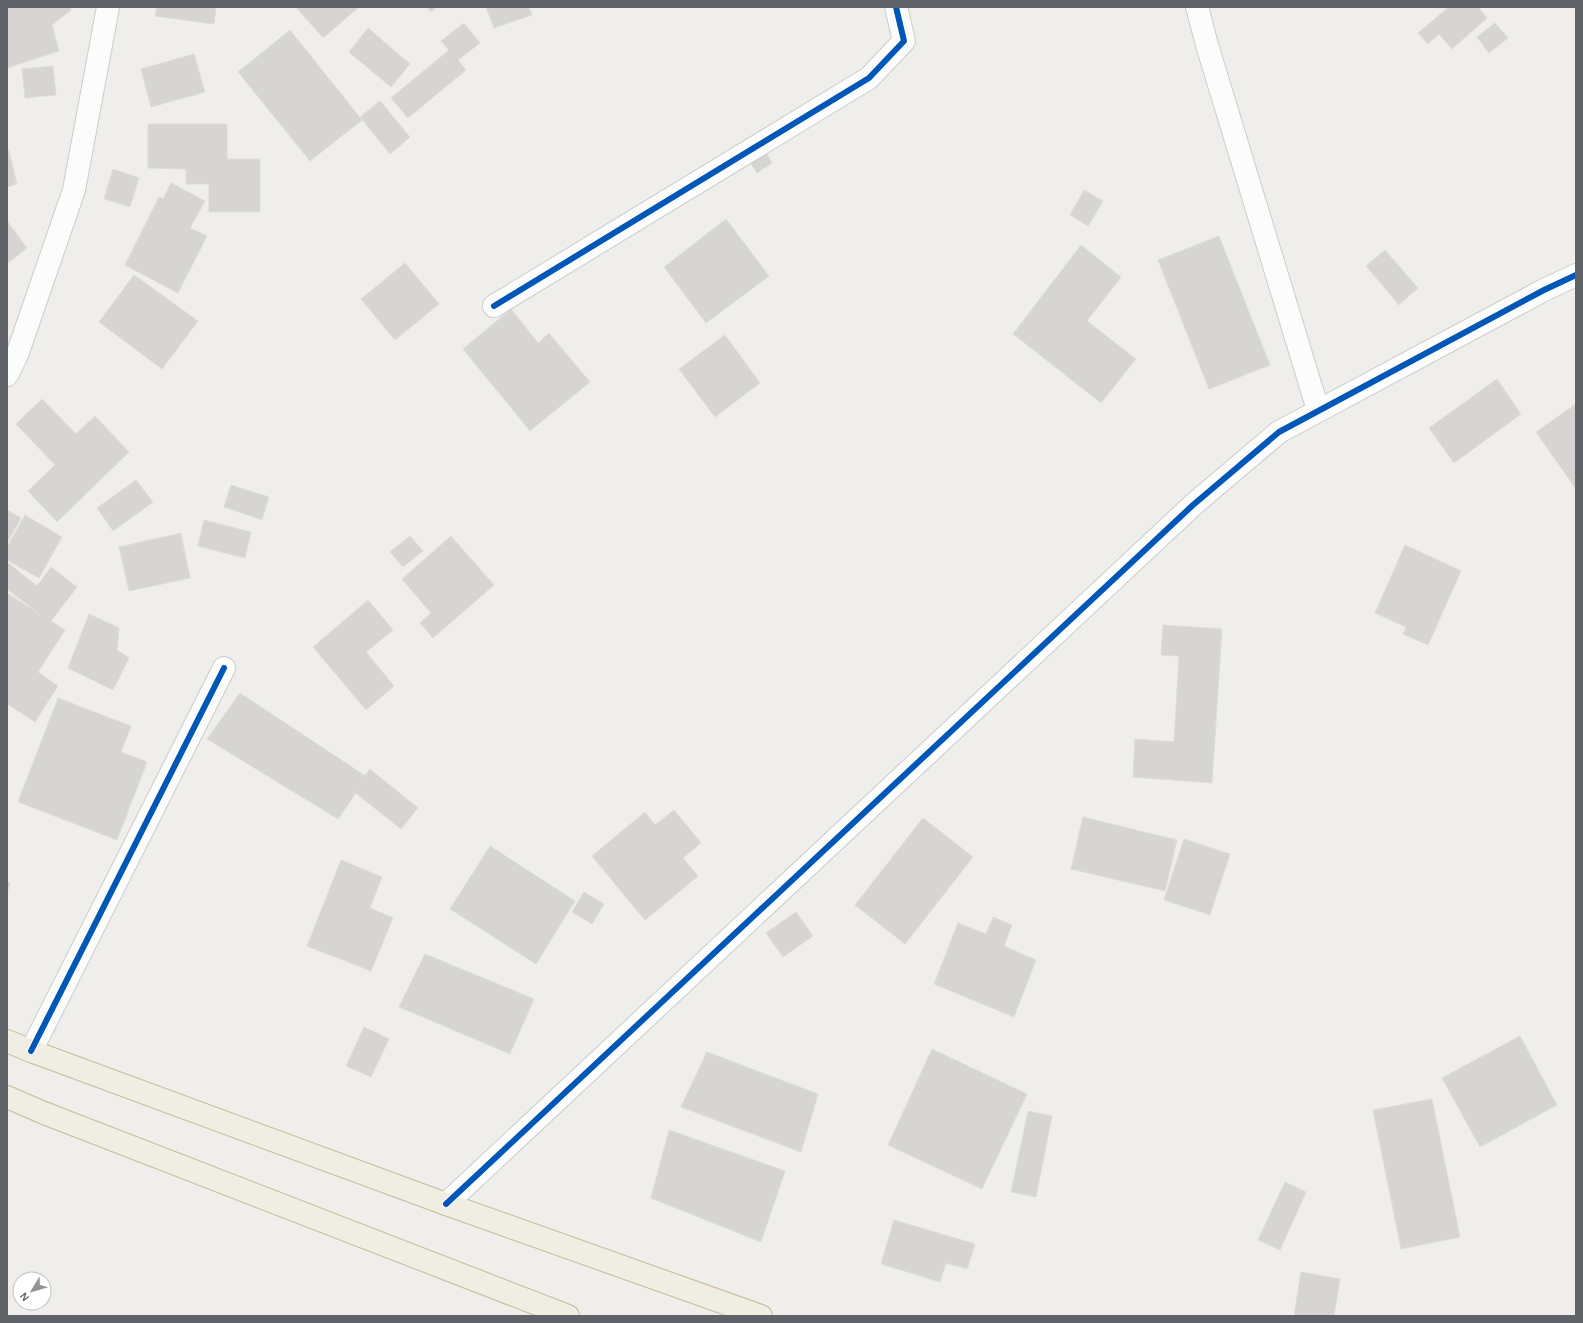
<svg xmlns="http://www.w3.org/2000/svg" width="1583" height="1323" font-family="Karla,sans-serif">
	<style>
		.building { fill: #d6d5d3; stroke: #deddd9 }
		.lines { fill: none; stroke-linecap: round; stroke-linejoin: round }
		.minor-casing { stroke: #cbcccc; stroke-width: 24 }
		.highway-casing { stroke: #c8b996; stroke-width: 24 }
		.minor { stroke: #fdfcfc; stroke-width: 22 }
		.highway { stroke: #f0ede3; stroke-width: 22 }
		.cycleway-casing { stroke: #fff; stroke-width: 8 }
		.cycleway { stroke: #0057b8; stroke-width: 6 }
	</style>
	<rect width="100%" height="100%" fill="#efeeea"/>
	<g class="building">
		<path d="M7,7h63l1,3 -19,15 7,26 -52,17z"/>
		<path d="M157,7h59l-2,17 -59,-8z"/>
		<path d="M296,7h63l-36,31z"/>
		<path d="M427,7h10l-6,5z"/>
		<path d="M486,7h43l3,8 -38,13z"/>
		<path d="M1449,7h29l9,11 -35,31 -13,-15 -11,10 -10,-11z"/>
		<path d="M464,23l16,20 -22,17 8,10 -58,48 -17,-20 58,-48 -8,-9z"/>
		<path d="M1495,23l13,15 -19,15 -12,-16z"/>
		<path d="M368,28l42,36 -19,23 -42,-35z"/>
		<path d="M290,30l72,90 -52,41 -72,-89z"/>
		<path d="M194,54l11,38 -54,15 -10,-38z"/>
		<path d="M53,66l3,29 -31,3 -3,-29z"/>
		<path d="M380,101l30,36 -20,17 -30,-37z"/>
		<path d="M148,124h79v35h33v53h-51v-28h-23v-15l-38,-1z"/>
		<path d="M764,149l8,14 -15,10 -9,-14z"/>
		<path d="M7,151h2l8,33 -10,3z"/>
		<path d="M113,169l26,9 -9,29 -26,-8z"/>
		<path d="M171,183l34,18 -15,27 17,8 -29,57 -53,-28 34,-68 4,2z"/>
		<path d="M1084,190l19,11 -15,25 -18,-11z"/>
		<path d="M726,219l43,57 -63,47 -42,-56z"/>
		<path d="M7,221l20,27 -20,16z"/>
		<path d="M1219,236l51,129 -61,24 -51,-129z"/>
		<path d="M1081,245l40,32 -34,44 49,38 -35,44 -88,-69z"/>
		<path d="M1385,250l33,38 -19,17 -33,-39z"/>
		<path d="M405,263l34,41 -44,36 -34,-41z"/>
		<path d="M134,275l64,46 -36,48 -63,-47z"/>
		<path d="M511,309l27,34 11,-10 41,49 -60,49 -67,-82z"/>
		<path d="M725,335l35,48 -45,34 -36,-48z"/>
		<path d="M1497,379l24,35 -67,49 -25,-35z"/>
		<path d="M42,399l34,35 19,-18 34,36 -72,70 -29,-31 27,-26 -39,-41z"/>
		<path d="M1576,404v85l-40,-57z"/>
		<path d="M136,480l17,22 -40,29 -16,-23z"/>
		<path d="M231,485l38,12 -7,23 -38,-13z"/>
		<path d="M7,510l14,8 -14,25z"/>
		<path d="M25,515l37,22 -23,41 -32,-18v-13z"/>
		<path d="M204,520l47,12 -6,26 -47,-12z"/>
		<path d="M181,533l9,45 -61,13 -10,-44z"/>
		<path d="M410,536l13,15 -20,16 -13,-15z"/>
		<path d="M451,536l43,49 -61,53 -13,-15 11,-10 -29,-34z"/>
		<path d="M1405,545l56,26 -33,74 -25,-11 3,-7 -31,-14z"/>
		<path d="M7,562l30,24 14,-19 26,20 -26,34 14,9 -27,42 20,14 -23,36 -28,-18v-111l31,20 -31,-24z"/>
		<path d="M368,600l25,30 -27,22 28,34 -28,24 -53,-63z"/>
		<path d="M89,614l30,14 -2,22 12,8 -16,32 -45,-22z"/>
		<path d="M1163,625l59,4 -10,154 -79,-6 2,-38 39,3 5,-86 -18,-1z"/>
		<path d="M240,693l127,84 -29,42 -131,-80z"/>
		<path d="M58,698l73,28 -10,26 26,10 -30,78 -99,-38z"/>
		<path d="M370,769l48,39 -17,21 -48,-38z"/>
		<path d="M674,810l27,33 -18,15 15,18 -53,44 -53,-64 53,-44 10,13z"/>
		<path d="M1083,817l94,23 -12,51 -94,-22z"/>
		<path d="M923,818l50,39 -68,87 -50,-39z"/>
		<path d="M1184,839l46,15 -20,61 -46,-15z"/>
		<path d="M490,846l85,55 -39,63 -86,-55z"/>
		<path d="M341,860l41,17 -12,31 23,10 -22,53 -64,-25z"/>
		<path d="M7,882l3,1 -3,10z"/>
		<path d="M584,892l20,12 -12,20 -20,-12z"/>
		<path d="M796,912l17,24 -30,21 -17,-24z"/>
		<path d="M993,917l19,8 -8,21 32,14 -22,57 -80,-33 24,-61 28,11z"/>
		<path d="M425,954l109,45 -24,55 -111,-47z"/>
		<path d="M364,1027l25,12 -18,38 -25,-11z"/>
		<path d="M1520,1036l37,69 -77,42 -38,-69z"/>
		<path d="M932,1049l95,45 -45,95 -94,-44z"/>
		<path d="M707,1052l111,42 -17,58 -120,-45z"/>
		<path d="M1432,1099l28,138 -59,12 -28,-139z"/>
		<path d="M1028,1111l24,5 -16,81 -25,-5z"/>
		<path d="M669,1130l116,41 -24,71 -110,-44z"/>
		<path d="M1285,1182l21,10 -26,58 -22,-10z"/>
		<path d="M894,1220l81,24 -8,25 -21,-6 -6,19 -59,-18z"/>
		<path d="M1301,1272l39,7 -6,37h-40z"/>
	</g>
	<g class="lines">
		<g class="minor-casing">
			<g id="minor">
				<path d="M1197,7l10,38 111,365"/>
				<path d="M494,306l375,-228 35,-37 -8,-34"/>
				<path d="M7,375l10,-20 57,-165 34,-183"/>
				<path d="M31,1051l193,-383"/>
				<path d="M446,1204l747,-699 86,-73 265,-142 32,-15"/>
			</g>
		</g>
		<g class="highway-casing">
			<g id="highway">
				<path d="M7,1041l24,10 415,153 315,112"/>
				<path d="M7,1097l37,16 524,203"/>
			</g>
		</g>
		<use href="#minor" class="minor"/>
		<use href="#highway" class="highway"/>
		<g class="cycleway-casing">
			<g id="cycleway">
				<path d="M494,306l375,-228 35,-37 -8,-34"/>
				<path d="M31,1051l193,-383"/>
				<path d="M446,1204l747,-699 86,-73 265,-142 32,-15"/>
			</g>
		</g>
		<use href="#cycleway" class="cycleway"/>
	</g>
	<rect width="1583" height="1323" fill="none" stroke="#5f6368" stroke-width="16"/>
	<g transform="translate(32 1291) rotate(232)"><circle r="19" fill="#ffffff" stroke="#bfc1c3"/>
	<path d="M0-3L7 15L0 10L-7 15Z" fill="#919496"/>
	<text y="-6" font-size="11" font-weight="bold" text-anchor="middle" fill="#5f6368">N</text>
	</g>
</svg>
